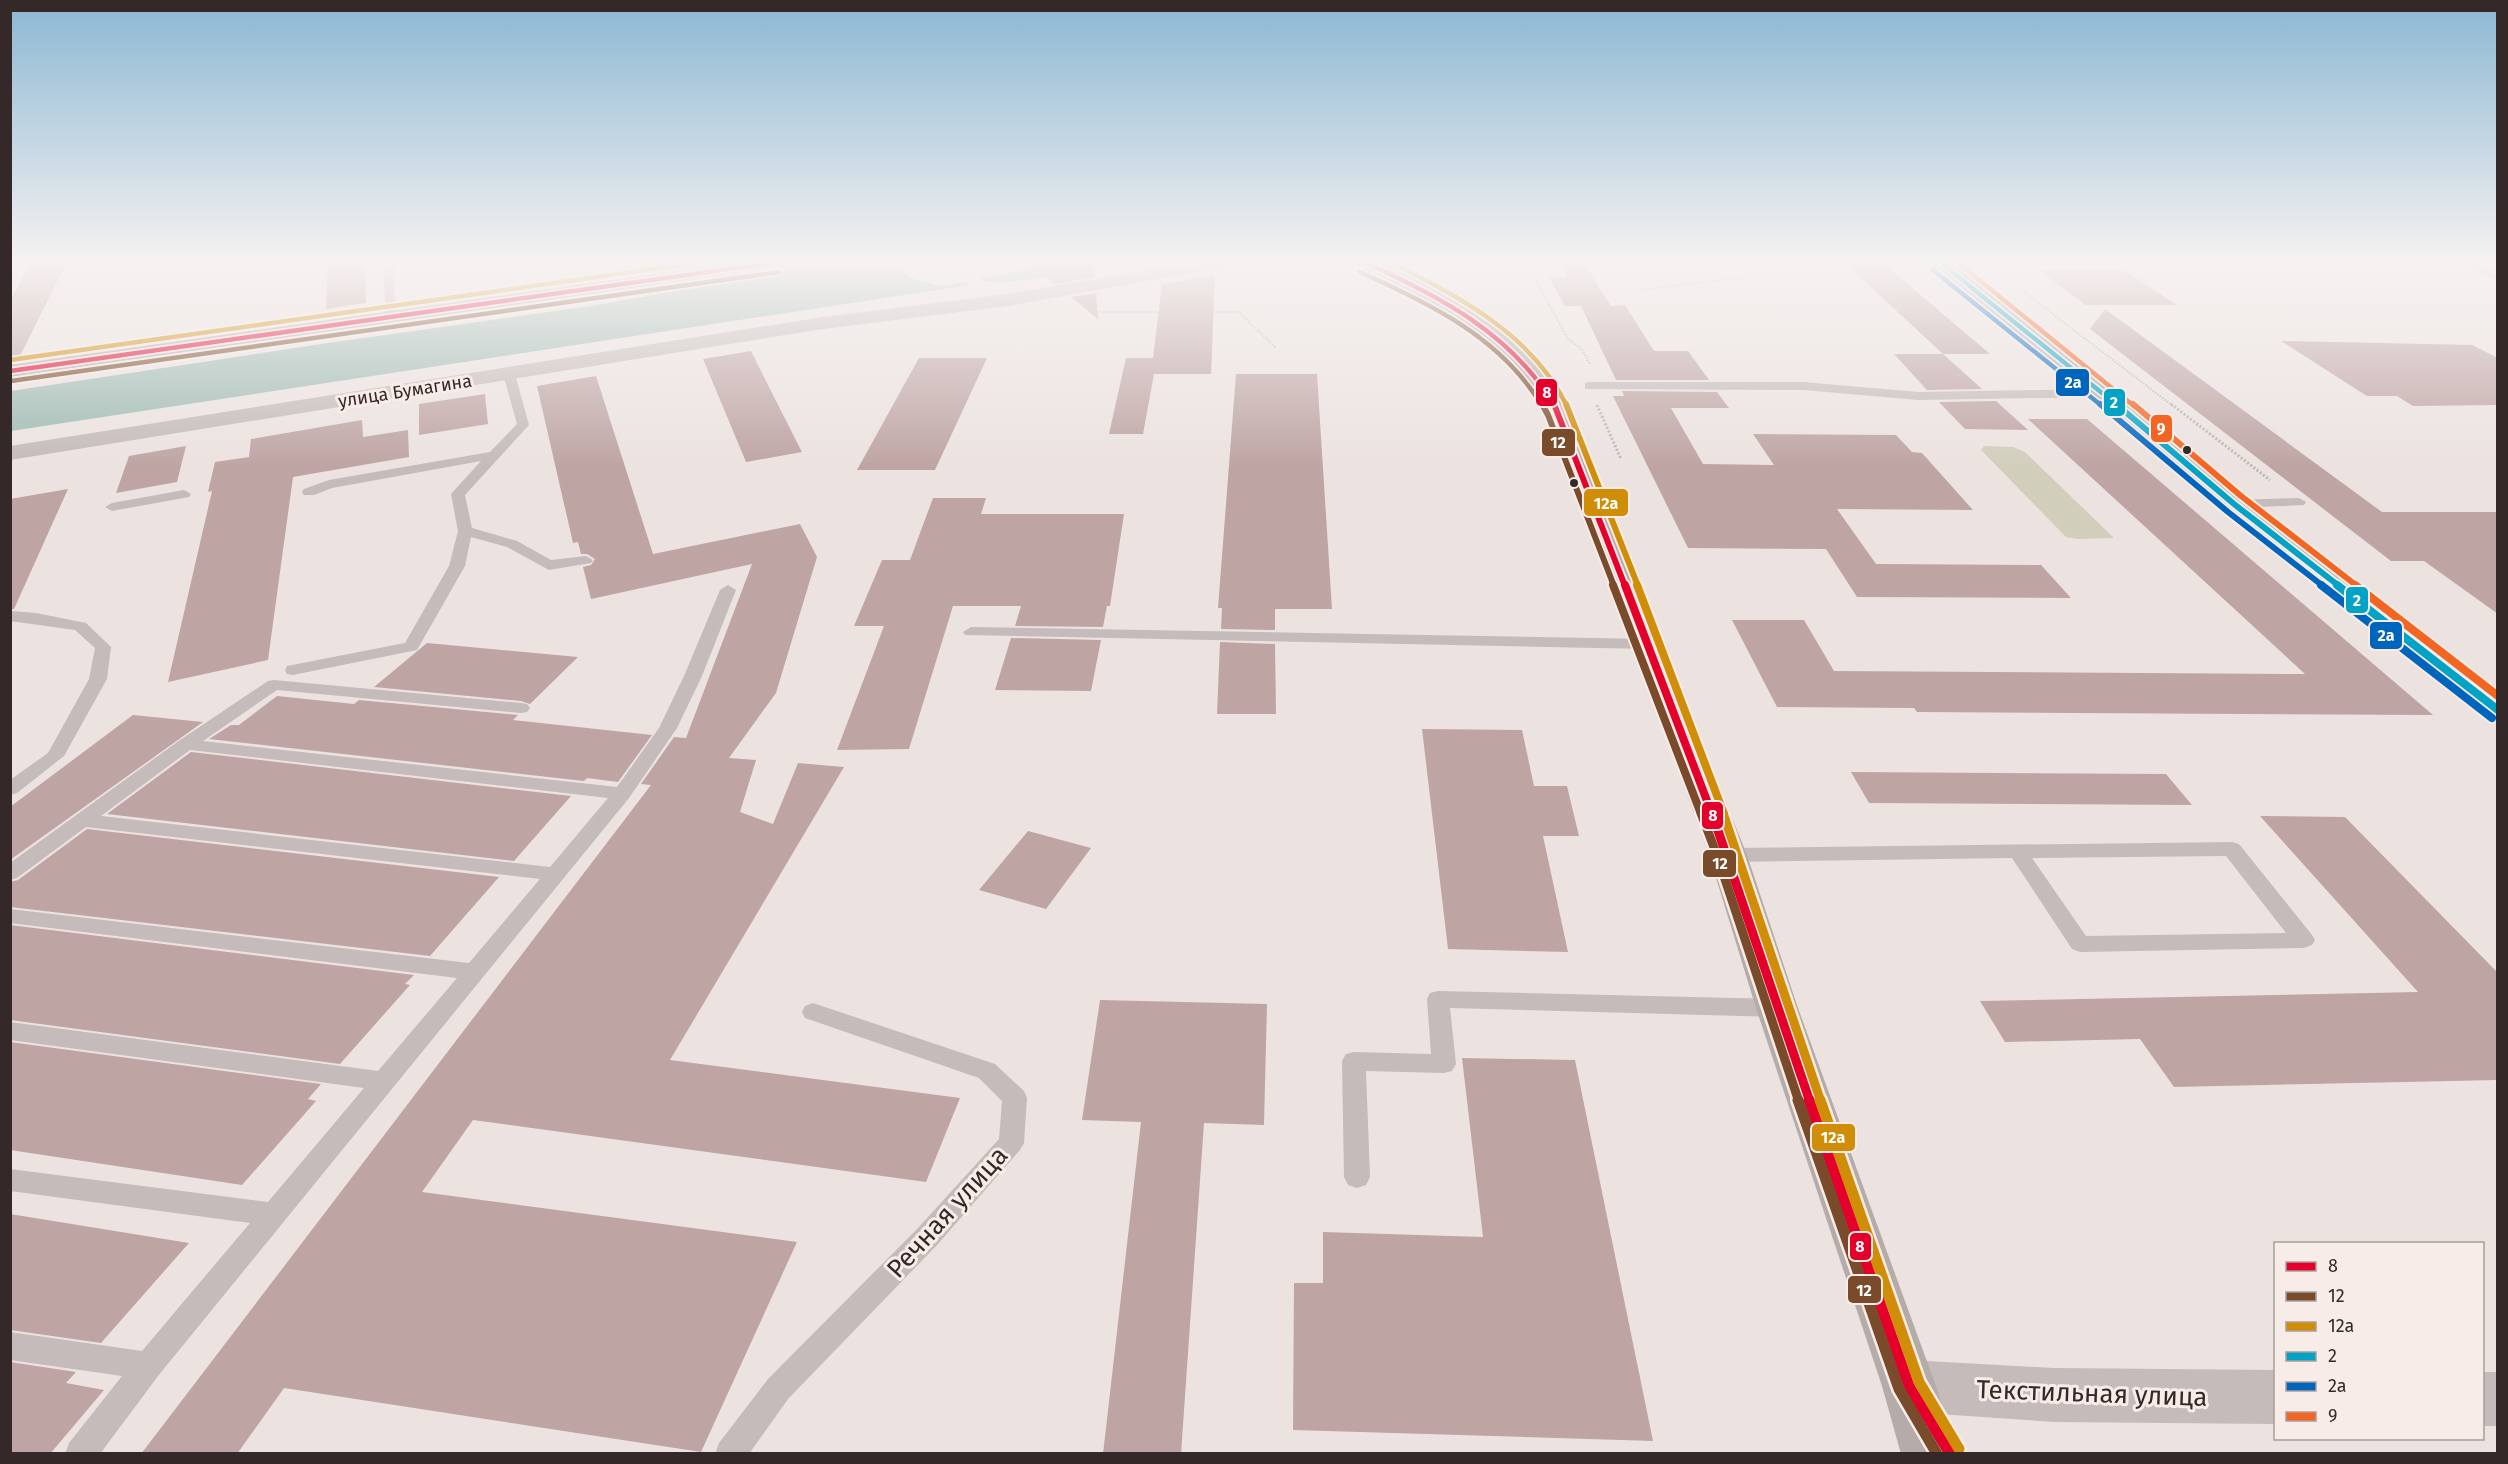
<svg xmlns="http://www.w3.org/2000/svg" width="2508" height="1464" font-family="'Fira Sans',sans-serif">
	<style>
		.green { fill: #d1cebc }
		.water { fill: #9fbbb3 }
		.building { fill: #bea5a4 }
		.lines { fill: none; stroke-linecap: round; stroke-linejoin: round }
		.path-far1 { stroke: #bdb4b3; stroke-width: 2; stroke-dasharray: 1.5 1.5; stroke-linecap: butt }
		.path { stroke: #bdb4b3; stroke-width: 3; stroke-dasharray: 2 2; stroke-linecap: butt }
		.service { fill: #c4bbba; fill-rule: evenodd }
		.minor { fill: #c4bbba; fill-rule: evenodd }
		.secondary { fill: #b5acaa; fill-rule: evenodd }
		.primary { fill: #b3aaa9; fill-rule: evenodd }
		.bus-1-far4-casing { stroke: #f8ece8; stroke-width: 8 }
		.bus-1-far3-casing { stroke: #f8ece8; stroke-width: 10 }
		.bus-1-far2-casing { stroke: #f8ece8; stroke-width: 12 }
		.bus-1-far1-casing { stroke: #f8ece8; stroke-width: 14 }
		.bus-1-casing { stroke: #f8ece8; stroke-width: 16 }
		.bus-2-far4-casing { stroke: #f8ece8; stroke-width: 8 }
		.bus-2-far3-casing { stroke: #f8ece8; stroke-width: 10 }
		.bus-2-far2-casing { stroke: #f8ece8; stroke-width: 12 }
		.bus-2-far1-casing { stroke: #f8ece8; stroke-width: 14 }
		.bus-2-casing { stroke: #f8ece8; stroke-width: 16 }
		.bus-3-far4-casing { stroke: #f8ece8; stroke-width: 8 }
		.bus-3-far3-casing { stroke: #f8ece8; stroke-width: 10 }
		.bus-3-far2-casing { stroke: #f8ece8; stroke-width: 12 }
		.bus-3-far1-casing { stroke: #f8ece8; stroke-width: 14 }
		.bus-3-casing { stroke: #f8ece8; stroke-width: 16 }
		.bus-4-far2-casing { stroke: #f8ece8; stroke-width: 8 }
		.bus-4-far1-casing { stroke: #f8ece8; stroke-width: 10 }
		.bus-4-casing { stroke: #f8ece8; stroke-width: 12 }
		.bus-5-far2-casing { stroke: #f8ece8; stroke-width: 8 }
		.bus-5-far1-casing { stroke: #f8ece8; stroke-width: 10 }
		.bus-5-casing { stroke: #f8ece8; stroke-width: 12 }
		.bus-6-far2-casing { stroke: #f8ece8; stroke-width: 8 }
		.bus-6-far1-casing { stroke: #f8ece8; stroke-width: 10 }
		.bus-6-casing { stroke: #f8ece8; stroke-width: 12 }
		.bus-1-far4 { stroke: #e4002b; stroke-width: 4.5 }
		.bus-1-far3 { stroke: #e4002b; stroke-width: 6 }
		.bus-1-far2 { stroke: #e4002b; stroke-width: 8 }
		.bus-1-far1 { stroke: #e4002b; stroke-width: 9 }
		.bus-1 { stroke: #e4002b; stroke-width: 11 }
		.bus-2-far4 { stroke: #7a4b2a; stroke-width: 4.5 }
		.bus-2-far3 { stroke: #7a4b2a; stroke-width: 6 }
		.bus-2-far2 { stroke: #7a4b2a; stroke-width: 8 }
		.bus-2-far1 { stroke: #7a4b2a; stroke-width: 9 }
		.bus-2 { stroke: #7a4b2a; stroke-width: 11 }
		.bus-3-far4 { stroke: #d08d08; stroke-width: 4.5 }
		.bus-3-far3 { stroke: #d08d08; stroke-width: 6 }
		.bus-3-far2 { stroke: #d08d08; stroke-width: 8 }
		.bus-3-far1 { stroke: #d08d08; stroke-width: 9 }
		.bus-3 { stroke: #d08d08; stroke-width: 11 }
		.bus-4-far2 { stroke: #03a3c6; stroke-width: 4.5 }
		.bus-4-far1 { stroke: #03a3c6; stroke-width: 6 }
		.bus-4 { stroke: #03a3c6; stroke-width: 8 }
		.bus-5-far2 { stroke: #0065bd; stroke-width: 4.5 }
		.bus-5-far1 { stroke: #0065bd; stroke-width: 6 }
		.bus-5 { stroke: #0065bd; stroke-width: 8 }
		.bus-6-far2 { stroke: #f26522; stroke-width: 4.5 }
		.bus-6-far1 { stroke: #f26522; stroke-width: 6 }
		.bus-6 { stroke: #f26522; stroke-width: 8 }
		.bus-dot { fill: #342928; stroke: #f8ece8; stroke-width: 2 }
		.labels { text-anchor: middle; stroke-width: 6; stroke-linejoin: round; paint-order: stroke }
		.far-street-label { font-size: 18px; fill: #342928; stroke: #f8ece8 }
		.near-street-label { font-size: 26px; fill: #342928; stroke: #f8ece8 }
		.line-badge { stroke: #f8ece8; stroke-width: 2 }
		.badge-label { font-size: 16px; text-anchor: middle; font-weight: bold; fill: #fff }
	</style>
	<rect width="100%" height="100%" fill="#ece3e0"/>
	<path class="green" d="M1984,446l29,1 12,5 89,86 -37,1 -11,-2 -85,-87z"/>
	<g class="water">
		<path d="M1063,262h63c-25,4 -131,29 -147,17z"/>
		<path d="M814,266h80l20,13 26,7 26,-4 4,3 -959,146v-40l317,-48 263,-37z"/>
	</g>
	<g class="building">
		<path d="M32,262h35l-50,100 -7,1v-63z"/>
		<path d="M328,262h37l1,41 -40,6z"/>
		<path d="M1029,262h65l1,15 -40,7z"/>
		<path d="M1560,262h23l28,44 14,-1 29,46h34l21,29h-93l-35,-74h-16l-16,-29h18z"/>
		<path d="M1844,262h38l108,92h-47z"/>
		<path d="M2040,271h85l52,34h-91z"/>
		<path d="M1215,275l-4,99h-57l-11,60h-34l17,-76h27l9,-74z"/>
		<path d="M1096,293l2,26 -27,-22z"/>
		<path d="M2105,309l277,203h116v102l-74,-53h-33l-301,-232z"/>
		<path d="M2281,341l191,4 26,13v47l-85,1 -16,-10h-30z"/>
		<path d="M751,351l23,46 28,55 -56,10 -43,-103z"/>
		<path d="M1894,354h49l39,35 -55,1z"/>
		<path d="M919,358h68l-52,112h-78z"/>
		<path d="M1236,374h81l15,235h-57v21l-54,-1 1,-21h-4z"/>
		<path d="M596,376l57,178 147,-30 17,33 -41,136 -47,65 27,2 -16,52 33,12 25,-61 46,4 -174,293 290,38 -34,84 -453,-62 -51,72 375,50 -96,210 -417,-64 -47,66h-96l510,-669 -10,-1 33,-47 12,1 66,-174 -161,35 -8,-32 8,-2 4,-6 -8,-5h-6l-3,-12 -5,1 -36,-157z"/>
		<path d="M1622,391l95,1 12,16h-58l32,56 71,1 -21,-31 143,1 16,17 10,1 51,57 -136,-1 39,55 165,1 30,33 -214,-1 -31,-48 -138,-1 -75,-152h11z"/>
		<path d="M485,394l3,30 -69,11v-31z"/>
		<path d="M1996,401l32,29 -63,-1 -26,-27z"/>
		<path d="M2028,419h59l346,296 -516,-3 -3,-4 -137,-1 -45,-87h72l30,51 471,3z"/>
		<path d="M362,420l1,17 45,-7 1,27 -116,20 -25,183 -100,22 44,-191 -4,1 7,-30 34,-5 2,-18z"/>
		<path d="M186,446l-9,36 -61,11 13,-37z"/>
		<path d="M68,489l-54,120h-4v-110z"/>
		<path d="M933,498h53l-5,16h143l-14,92h-3l-4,21 -88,-1 6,-20h-68l-44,143 -72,1 47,-124h-30l28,-66h28z"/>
		<path d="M1011,638l90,2 -10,51 -96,-1z"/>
		<path d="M1220,642l55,2 1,70h-59z"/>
		<path d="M427,643l97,9 54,5 -48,47 -9,-3 -147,-14z"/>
		<path d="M277,696l77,8 5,-4 159,15 -5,5 139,15 -34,47 -31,-4 -3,3 -375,-42 22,-14h8z"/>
		<path d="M133,715l70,7 -193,138v-53z"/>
		<path d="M1422,729l100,1 12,56h33l12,50h-36l25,116 -120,-3z"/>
		<path d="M191,752l380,44 -57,65 -407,-47z"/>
		<path d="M1851,772l315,2 26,31 -323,-2z"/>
		<path d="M2260,816l85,1 153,156v107l-324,7 -34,-48 -135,3 -25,-41 438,-9z"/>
		<path d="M87,829l412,48 -69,79 -420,-49v-25l8,-2z"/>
		<path d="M1028,831l63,17 -45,61 -67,-19z"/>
		<path d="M10,925l404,50 -9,9 5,1 -70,79 -330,-44z"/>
		<path d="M1100,1000l167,4 -3,121 -60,-2 -23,331h-78l38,-332 -59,-2z"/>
		<path d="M10,1042l311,42 -13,15 8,2 -74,84 -232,-35z"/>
		<path d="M1462,1058l113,2 78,381 -360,-11 1,-147h29v-51l160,5z"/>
		<path d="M10,1214l179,29 -88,100 -91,-13z"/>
		<path d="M10,1362l66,10 -10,11 38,7 -54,64h-40z"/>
	</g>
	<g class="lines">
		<g class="path-far1">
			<path d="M1526,262l42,77 14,10 8,15"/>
			<path d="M1588,266l135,1"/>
			<path d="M1641,290l104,-13"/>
			<path d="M2024,292l149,114"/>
			<path d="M1093,312h146l37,36"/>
		</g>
		<g class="path">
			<path d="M2171,404l99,76"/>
			<path d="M1597,405l24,54"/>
		</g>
		<g class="service">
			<path d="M384,262h10l1,54 -5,3 -5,-3z"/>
			<path d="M2459,262h13l26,12v7z"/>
			<path d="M509,371l6,3 14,51 -64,70 7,33 45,13 34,19 35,-4 7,4 -2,3 -42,7 -42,-23 -36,-10 -6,29 -48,84 -124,25 -6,-1 -2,-4 2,-4 118,-23 44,-77 9,-35 -7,-37 30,-33 -149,27 -18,7h-10l-2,-3 2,-3 25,-9 161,-28 27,-28 -14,-50z"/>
			<path d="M1589,382h215l114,10 185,-3 6,4 -6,4 -185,3 -114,-10 -219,-1v-6z"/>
			<path d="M184,490l7,4 -2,3 -77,14 -7,-4 7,-4z"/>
			<path d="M2299,498l7,4 -2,3 -70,3 -7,-4 7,-4z"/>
			<path d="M728,585l8,5 -34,86 -25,52 -48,70 -471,578 -58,78h-35l4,-11 53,-67 -112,-16v-28l132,19 108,-128 -240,-32v-22l258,33 96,-114 -354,-48v-18l368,49 79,-93 -447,-55v-14l459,54 71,-84 -454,-52 -69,51 -7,2v-17l170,-123 88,-59 6,-1 247,23 6,1 3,4 -3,4 -6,1 -244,-23 -74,51 414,46 42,-59 25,-52 36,-86zM190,750l418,48 -58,69 -449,-51z"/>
			<path d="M10,611l26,2 50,10 25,24 -4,32 -43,77 -47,37 -7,2v-15l38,-27 41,-74 6,-31 -20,-18 -65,-9z"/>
			<path d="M971,627l678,12 8,5 -8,5 -684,-14 -2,-3z"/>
			<path d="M2232,842l7,2 73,91 3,5 -3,5 -8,3 -224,4 -8,-3 -60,-91 -284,4 -7,-2 -3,-5 3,-5 7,-2zM2226,856l60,77 -200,3 -54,-78z"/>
			<path d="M1438,991l339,8 8,3 3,6 -3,6 -8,3 -327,-9 6,56 -4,7 -8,2 -78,-2 4,106 -4,8 -9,3 -9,-3 -4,-8 -2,-116 4,-7 8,-2 77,2 -4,-55 3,-6z"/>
			<path d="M813,1003l182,61 29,27 3,7 -3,45 -4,7 -82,94 -150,155 -39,55h-34l4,-11 49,-64 150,-151 81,-89 3,-38 -23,-23 -174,-60 -3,-6 3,-6z"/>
		</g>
		<g class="minor">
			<path d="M1194,262h40l-3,4 -6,1 -217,39 -185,23 -813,131v-14l813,-129 185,-23z"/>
			<path d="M1909,1360l145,8 222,2v54l-222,-2 -145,-10 -19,-7 -8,-19 8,-19z"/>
			<rect x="2482" y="1372" width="16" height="54"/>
		</g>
		<g class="secondary">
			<path d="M740,262h47l-3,4 -6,1 -768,110v-12z"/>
			<path d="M1355,262c7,0 16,-1 23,0 16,3 33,15 46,22 58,31 114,67 145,127l178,444 51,153 138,378 21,68h-56l-19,-68 -126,-378 -47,-153 -143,-396c-10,-24 -17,-50 -32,-71 -38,-56 -117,-95 -176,-122z"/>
		</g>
		<path class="primary" d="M1931,262h20l160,126 132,111 255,195v26l-11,-3 -262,-208 -130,-111z"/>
		<g class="bus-1-far4-casing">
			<g id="bus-1-far4">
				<path d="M1364,262c75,34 147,71 191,144"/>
				<path d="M10,371l768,-109"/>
			</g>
		</g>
		<g class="bus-1-far3-casing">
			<path id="bus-1-far3" d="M1554,404l71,182"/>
		</g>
		<g class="bus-1-far2-casing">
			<path id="bus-1-far2" d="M1625,585l87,229"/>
		</g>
		<g class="bus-1-far1-casing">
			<path id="bus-1-far1" d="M1712,813l98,289"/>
		</g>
		<g class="bus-1-casing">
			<path id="bus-1" d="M1809,1100l100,286 41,68"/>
		</g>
		<g class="bus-2-far4-casing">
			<g id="bus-2-far4">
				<path d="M1360,272c69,31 142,66 182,134"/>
				<path d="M11,381l768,-109"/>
			</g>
		</g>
		<g class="bus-2-far3-casing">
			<path id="bus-2-far3" d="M1542,404l6,11 66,171"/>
		</g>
		<g class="bus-2-far2-casing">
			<path id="bus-2-far2" d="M1613,585l88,229"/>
		</g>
		<g class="bus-2-far1-casing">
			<path id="bus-2-far1" d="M1701,813l17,45 81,244"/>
		</g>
		<g class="bus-2-casing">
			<path id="bus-2" d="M1798,1100l101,289 38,65"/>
		</g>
		<g class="bus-3-far4-casing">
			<g id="bus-3-far4">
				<path d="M1390,262c68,34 142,72 177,144"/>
				<path d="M10,360l693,-98"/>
			</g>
		</g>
		<g class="bus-3-far3-casing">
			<path id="bus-3-far3" d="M1566,404l72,182"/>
		</g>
		<g class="bus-3-far2-casing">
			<path id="bus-3-far2" d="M1637,585l87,229"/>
		</g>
		<g class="bus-3-far1-casing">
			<path id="bus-3-far1" d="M1723,813l98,289"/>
		</g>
		<g class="bus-3-casing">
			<path id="bus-3" d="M1820,1100l99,282 40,67"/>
		</g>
		<g class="bus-4-far2-casing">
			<path id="bus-4-far2" d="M1940,262l178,144"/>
		</g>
		<g class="bus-4-far1-casing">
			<path id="bus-4-far1" d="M2116,404l118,100 105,82"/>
		</g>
		<g class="bus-4-casing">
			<path id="bus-4" d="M2337,585l161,125"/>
		</g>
		<g class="bus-5-far2-casing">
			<path id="bus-5-far2" d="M1933,270l169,136"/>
		</g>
		<g class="bus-5-far1-casing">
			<path id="bus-5-far1" d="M2100,404l128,108 95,74"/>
		</g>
		<g class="bus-5-casing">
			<path id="bus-5" d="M2321,585l171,133"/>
		</g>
		<g class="bus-6-far2-casing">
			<path id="bus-6-far2" d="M1957,262l177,144"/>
		</g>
		<g class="bus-6-far1-casing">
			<path id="bus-6-far1" d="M2133,404l108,92 116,90"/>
		</g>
		<g class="bus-6-casing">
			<path id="bus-6" d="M2355,585l143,111"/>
		</g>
		<use href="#bus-1-far4" class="bus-1-far4"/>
		<use href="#bus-1-far3" class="bus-1-far3"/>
		<use href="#bus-1-far2" class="bus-1-far2"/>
		<use href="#bus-1-far1" class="bus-1-far1"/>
		<use href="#bus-1" class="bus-1"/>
		<use href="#bus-2-far4" class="bus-2-far4"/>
		<use href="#bus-2-far3" class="bus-2-far3"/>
		<use href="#bus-2-far2" class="bus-2-far2"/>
		<use href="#bus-2-far1" class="bus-2-far1"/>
		<use href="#bus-2" class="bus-2"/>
		<use href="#bus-3-far4" class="bus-3-far4"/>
		<use href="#bus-3-far3" class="bus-3-far3"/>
		<use href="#bus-3-far2" class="bus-3-far2"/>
		<use href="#bus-3-far1" class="bus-3-far1"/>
		<use href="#bus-3" class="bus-3"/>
		<use href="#bus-4-far2" class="bus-4-far2"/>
		<use href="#bus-4-far1" class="bus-4-far1"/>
		<use href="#bus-4" class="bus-4"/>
		<use href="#bus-5-far2" class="bus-5-far2"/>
		<use href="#bus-5-far1" class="bus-5-far1"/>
		<use href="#bus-5" class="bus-5"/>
		<use href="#bus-6-far2" class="bus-6-far2"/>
		<use href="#bus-6-far1" class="bus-6-far1"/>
		<use href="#bus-6" class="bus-6"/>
	</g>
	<linearGradient id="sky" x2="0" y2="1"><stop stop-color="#8bb7d3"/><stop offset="0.56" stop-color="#f6f2f1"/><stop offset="1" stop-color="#f6f2f1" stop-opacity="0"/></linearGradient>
	<rect width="2508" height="467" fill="url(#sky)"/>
	<g class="bus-dot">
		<circle cx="2187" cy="450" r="5"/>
		<circle cx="1574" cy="483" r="5"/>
	</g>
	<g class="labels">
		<g class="far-street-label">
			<text transform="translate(405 391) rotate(-9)" y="6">улица Бумагина</text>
		</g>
		<g class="near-street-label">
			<text transform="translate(947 1212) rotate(-48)" y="9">Речная улица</text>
			<text transform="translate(2092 1393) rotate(2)" y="9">Текстильная улица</text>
		</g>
	</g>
	<g class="line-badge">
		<rect x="2055" y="368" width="35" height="29" rx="6" fill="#0065bd"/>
		<rect x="1535" y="378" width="23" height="29" rx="6" fill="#e4002b"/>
		<rect x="2103" y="388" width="23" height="29" rx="6" fill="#03a3c6"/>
		<rect x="2150" y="414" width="23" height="29" rx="6" fill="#f26522"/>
		<rect x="1541" y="428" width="35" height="29" rx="6" fill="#7a4b2a"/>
		<rect x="1583" y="488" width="46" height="29" rx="6" fill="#d08d08"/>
		<rect x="2345" y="586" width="24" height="28" rx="6" fill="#03a3c6"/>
		<rect x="2369" y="621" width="34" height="29" rx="6" fill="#0065bd"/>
		<rect x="1701" y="801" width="23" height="29" rx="6" fill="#e4002b"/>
		<rect x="1702" y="849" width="35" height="29" rx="6" fill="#7a4b2a"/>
		<rect x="1811" y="1123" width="45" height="29" rx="6" fill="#d08d08"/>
		<rect x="1849" y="1232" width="23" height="29" rx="6" fill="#e4002b"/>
		<rect x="1847" y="1275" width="35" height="29" rx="6" fill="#7a4b2a"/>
	</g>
	<g class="badge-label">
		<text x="2073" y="388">2а</text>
		<text x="1547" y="398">8</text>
		<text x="2114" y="408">2</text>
		<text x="2161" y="434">9</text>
		<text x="1558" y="448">12</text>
		<text x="1606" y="509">12а</text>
		<text x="2357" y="606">2</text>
		<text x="2386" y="641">2а</text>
		<text x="1713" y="821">8</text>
		<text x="1720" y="869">12</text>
		<text x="1833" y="1143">12а</text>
		<text x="1860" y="1252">8</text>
		<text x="1864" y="1296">12</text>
	</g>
	<rect width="2508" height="1464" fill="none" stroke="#342928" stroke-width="24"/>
	<rect x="2274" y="1242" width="210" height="198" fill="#f8ece8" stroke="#aa9e9b" stroke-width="1.5"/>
	<rect x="2286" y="1262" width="30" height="9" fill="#e4002b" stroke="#aa9e9b" stroke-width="1.5"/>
	<text x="2328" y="1272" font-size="18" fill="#342928">8</text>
	<rect x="2286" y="1292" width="30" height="9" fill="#7a4b2a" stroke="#aa9e9b" stroke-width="1.5"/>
	<text x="2328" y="1302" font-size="18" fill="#342928">12</text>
	<rect x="2286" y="1322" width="30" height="9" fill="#d08d08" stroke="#aa9e9b" stroke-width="1.5"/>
	<text x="2328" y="1332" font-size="18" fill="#342928">12а</text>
	<rect x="2286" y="1352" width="30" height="9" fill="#03a3c6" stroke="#aa9e9b" stroke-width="1.5"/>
	<text x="2328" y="1362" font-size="18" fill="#342928">2</text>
	<rect x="2286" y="1382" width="30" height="9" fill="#0065bd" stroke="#aa9e9b" stroke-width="1.5"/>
	<text x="2328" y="1392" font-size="18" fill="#342928">2а</text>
	<rect x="2286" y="1412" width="30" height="9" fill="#f26522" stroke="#aa9e9b" stroke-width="1.5"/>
	<text x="2328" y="1422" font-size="18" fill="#342928">9</text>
</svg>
